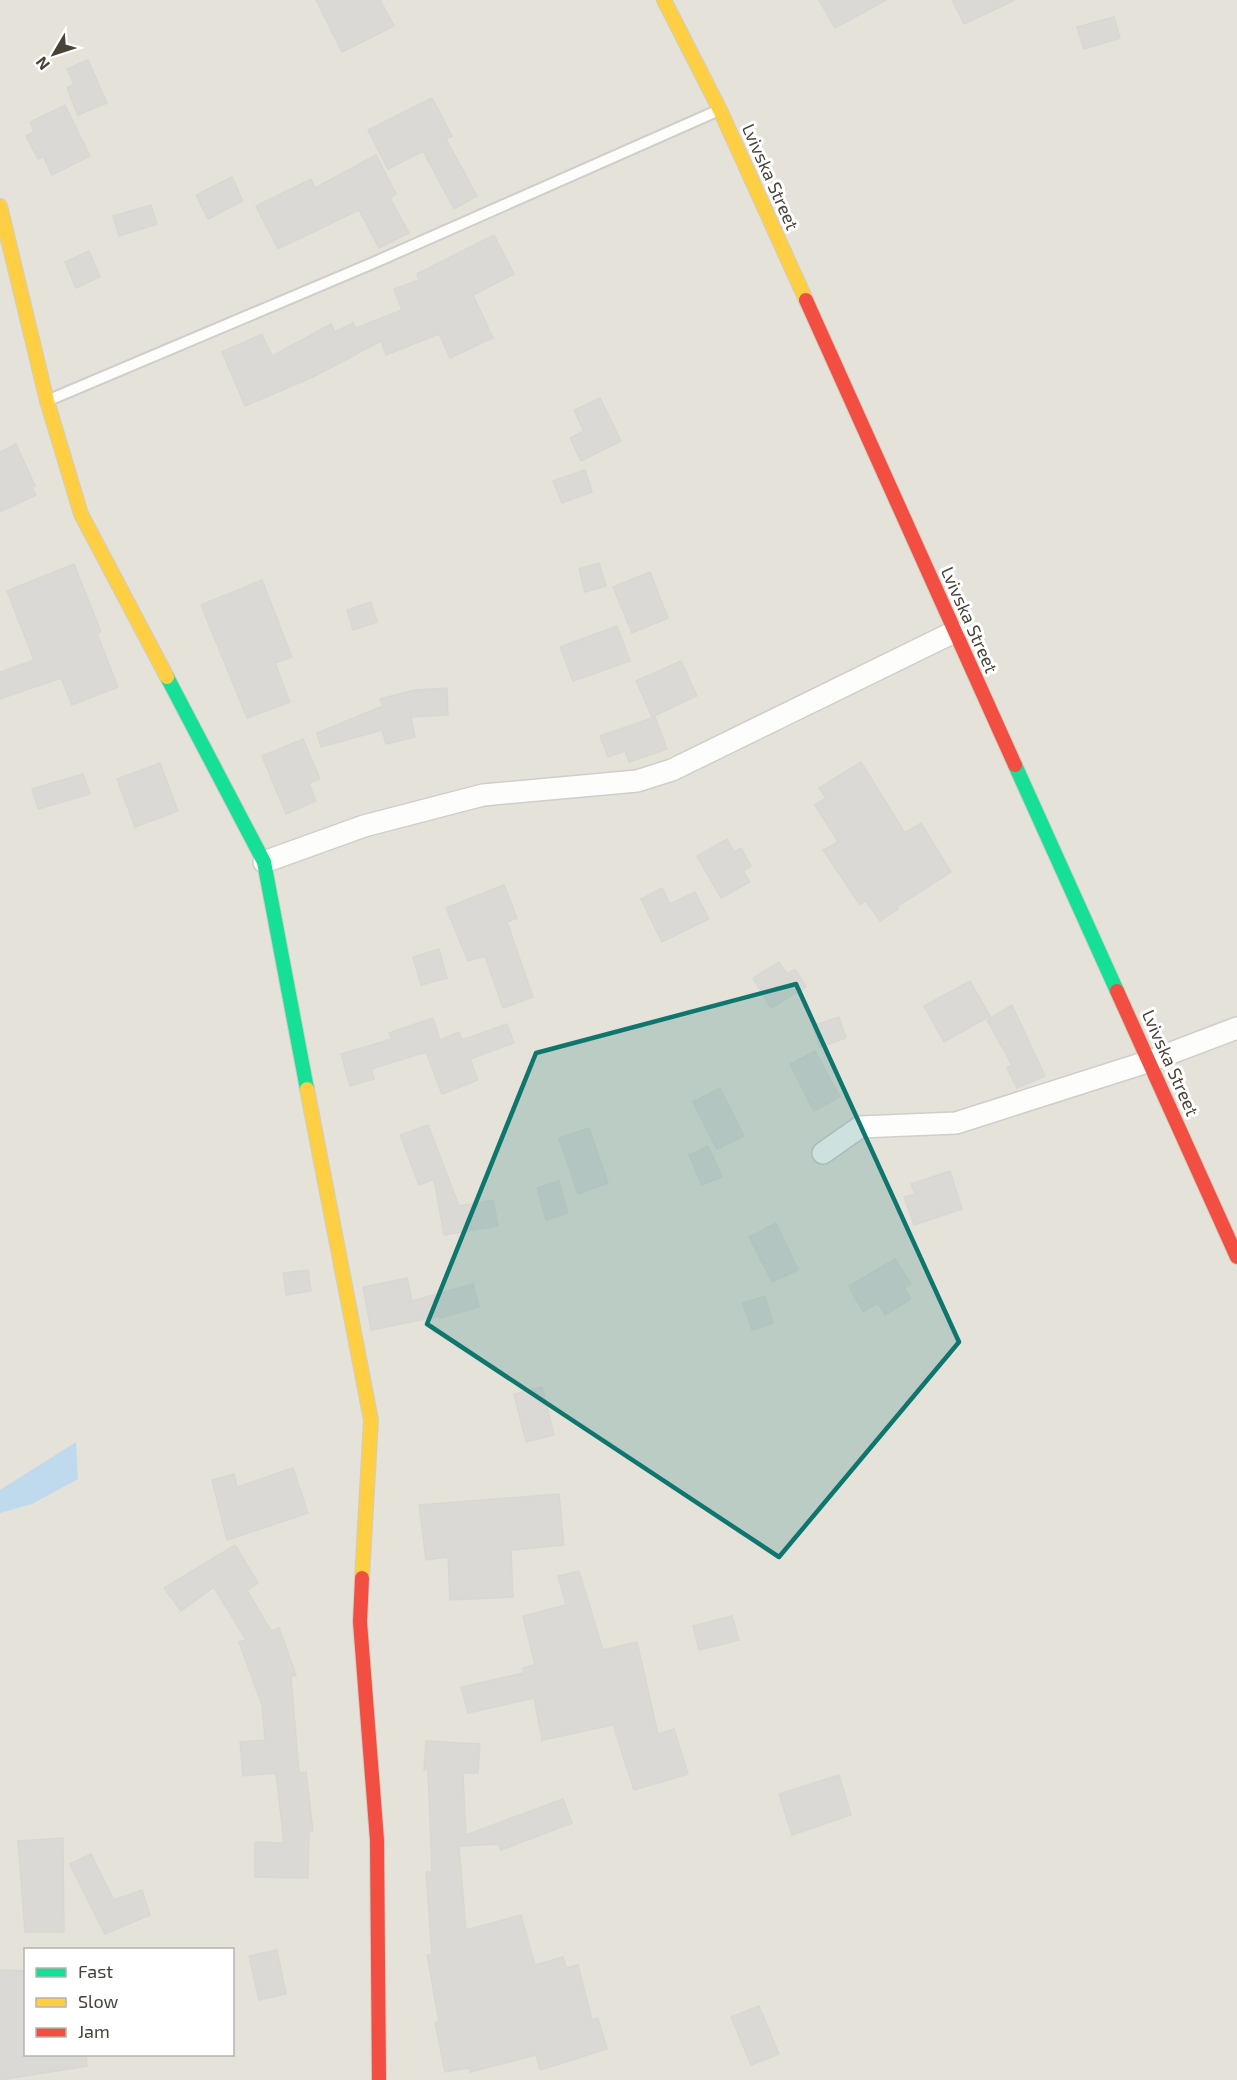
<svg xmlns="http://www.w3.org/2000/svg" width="1237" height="2080" font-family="'Exo 2',sans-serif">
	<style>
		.residential { fill: #e5e2da; fill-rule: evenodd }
		.water { fill: #c0daed }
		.building { fill: #dbd9d5; stroke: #dad7d2; stroke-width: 1.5 }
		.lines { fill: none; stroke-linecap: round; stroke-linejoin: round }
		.lane-casing { stroke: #d0ceca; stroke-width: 14 }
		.street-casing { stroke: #d0ceca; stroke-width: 24 }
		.fast-casing { stroke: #d0cdc3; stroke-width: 16 }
		.slow-casing { stroke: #d0cdc3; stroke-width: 16 }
		.jam-casing { stroke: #d0cdc3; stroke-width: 16 }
		.lane { stroke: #fdfdfc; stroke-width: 10 }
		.street { stroke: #fdfdfc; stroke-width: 21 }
		.fast { stroke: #16e098; stroke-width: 14 }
		.slow { stroke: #ffcf43; stroke-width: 14 }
		.jam { stroke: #f24e42; stroke-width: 14 }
		.marked { fill: #0f766e; fill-opacity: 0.2; stroke: #0f766e; stroke-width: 4.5; stroke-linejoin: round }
		.labels { text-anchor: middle; stroke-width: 6; stroke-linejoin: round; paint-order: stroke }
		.street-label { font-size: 18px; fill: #484238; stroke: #fff }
	</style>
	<rect width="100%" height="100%" fill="#f2f0ec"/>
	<path class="residential" d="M0,0h1237v2080h-1237zM26,1950h206v104h-206z"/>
	<path class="water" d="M76,1442l2,37 -46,25 -32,9v-23z"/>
	<g class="building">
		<path d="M316,0h64l14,26 -52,26z"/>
		<path d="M819,0h67l-51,28z"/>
		<path d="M952,0h63l-51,24z"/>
		<path d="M1114,17l6,21 -36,11 -7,-22z"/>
		<path d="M88,60l19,43 -29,12 -11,-27 7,-4 -7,-15z"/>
		<path d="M432,98l20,38 -6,3 31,57 -23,13 -31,-58 -35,18 -20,-39z"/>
		<path d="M65,105l25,51 -38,19 -9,-19 -5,3 -12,-23 8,-4 -4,-10z"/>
		<path d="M376,155l20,39 -6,4 19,35 -30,15 -20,-38 -81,39 -22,-43 55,-27 4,9z"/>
		<path d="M232,177l11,24 -35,18 -12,-24z"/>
		<path d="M151,205l6,19 -38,12 -6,-20z"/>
		<path d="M494,235l20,39 -41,21 20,43 -43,20 -11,-24 -53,21 -5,-14 -68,36 -68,29 -23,-54 40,-18 10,22 59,-32 4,8 18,-9 3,5 46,-18 -8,-21 25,-9 -2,-6z"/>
		<path d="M89,251l11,26 -24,11 -11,-26z"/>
		<path d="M600,398l21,43 -40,20 -11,-23 14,-7 -10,-21z"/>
		<path d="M16,444l19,42 -3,1 4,8 -36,17v-60z"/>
		<path d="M585,470l7,22 -30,11 -9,-22z"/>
		<path d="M599,563l7,23 -21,6 -6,-23z"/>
		<path d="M74,564l27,68 -4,2 21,53 -46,18 -11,-27 -61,21v-27l34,-12 -27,-69z"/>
		<path d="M650,572l18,46 -36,15 -19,-46z"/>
		<path d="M262,580l30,77 -17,6 15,39 -43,16 -46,-113z"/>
		<path d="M371,602l6,20 -24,8 -6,-20z"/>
		<path d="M617,626l13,35 -57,20 -13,-34z"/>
		<path d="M681,661l16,35 -45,21 -16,-36z"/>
		<path d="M447,688l1,27 -37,2 4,20 -29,7 -4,-14 -61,17 -4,-14 66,-27 -3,-7 34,-9z"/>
		<path d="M655,717l12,32 -38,13 -4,-11 -17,6 -8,-21z"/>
		<path d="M303,739l17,40 -11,4 7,18 -30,13 -24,-58z"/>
		<path d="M861,762l44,71 16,-10 30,49 -55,35 2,2 -18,12 -14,-20 -6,4 -37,-55 15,-8 -23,-37 11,-7 -7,-10z"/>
		<path d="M160,763l18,48 -43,16 -18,-48z"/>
		<path d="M83,774l7,20 -52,15 -6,-20z"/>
		<path d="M727,839l7,13 7,-4 10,18 -8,5 7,11 -29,16 -24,-42z"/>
		<path d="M504,885l13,33 -10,4 26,75 -30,11 -18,-52 -17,5 -22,-53z"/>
		<path d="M662,888l8,16 25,-12 14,27 -47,23 -21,-43z"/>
		<path d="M439,949l8,29 -26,7 -8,-28z"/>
		<path d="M779,962l8,12 8,-5 11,18 -35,21 -18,-30z"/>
		<path d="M970,981l20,35 -46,26 -20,-36z"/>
		<path d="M1012,1005l33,71 -28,12 -10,-20 5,-3 -25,-45z"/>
		<path d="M839,1017l7,21 -26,9 -7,-21z"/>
		<path d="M433,1018l7,22 19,-8 3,8 45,-16 7,19 -44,16 8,21 -36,14 -16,-42 -55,17 3,10 -24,7 -9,-32 51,-15 -3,-6z"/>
		<path d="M815,1051l25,46 -26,14 -24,-47z"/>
		<path d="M720,1088l24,48 -27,13 -24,-47z"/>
		<path d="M428,1125l31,81 34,-6 5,26 -54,9 -10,-56 -15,6 -19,-50z"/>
		<path d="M589,1128l19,55 -30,11 -19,-56z"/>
		<path d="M708,1146l14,31 -20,8 -13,-30z"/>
		<path d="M950,1171l12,38 -48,16 -10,-28 11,-3 -4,-10z"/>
		<path d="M559,1181l9,32 -22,7 -9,-32z"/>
		<path d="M776,1223l22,47 -26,12 -23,-45z"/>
		<path d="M895,1259l16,25 -6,4 6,11 -26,16 -7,-12 -15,9 -14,-26z"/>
		<path d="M308,1270l3,21 -25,4 -3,-22z"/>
		<path d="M407,1278l5,23 61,-17 6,23 -39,11v-2l-69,14 -8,-43z"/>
		<path d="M765,1296l8,27 -21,7 -9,-27z"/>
		<path d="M542,1387l12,48 -28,7 -12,-48z"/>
		<path d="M293,1468l15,45 -81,27 -15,-60 22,-6 3,13z"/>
		<path d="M559,1494l5,51 -53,5 2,47 -63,3 -2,-43 -22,3 -7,-55z"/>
		<path d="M235,1545l23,38 -11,7 24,41 8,-3 17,47 -5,2 8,96 7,-1 7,59h-4l-1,47 -53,-1v-35l29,1 -8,-70 -33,3 -3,-34 25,-2 -3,-35 -23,-63 7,-2 -32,-53 -33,24 -17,-23z"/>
		<path d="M579,1571l24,79 34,-8 21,92 16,-5 14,45 -54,16 -21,-65 -71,15 -8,-42 -66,15 -7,-26 63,-14 -1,-5 12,-3 -12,-49 43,-11 -8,-29z"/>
		<path d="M732,1616l7,24 -40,10 -6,-24z"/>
		<path d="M426,1741l54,3 -2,29h-15l3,62 97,-36 9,24 -71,27 -3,-6 -39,2 7,84 55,-15 14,50 28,-8 3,11 12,-3 14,55 6,-2 9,31 -67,21 -4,-15 -66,17 -1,-4 -24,4 -10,-49 4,-1 -12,-67 5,-1 -6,-82h6l-4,-102h-4z"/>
		<path d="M839,1775l12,40 -59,20 -13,-41z"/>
		<path d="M63,1838l1,94h-39l-7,-91z"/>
		<path d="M91,1854l23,46 28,-10 8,25 -45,19 -35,-70z"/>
		<path d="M277,1950l9,44 -27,6 -10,-44z"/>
		<path d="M0,1970l26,1v84h60l1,11 -87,14z"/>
		<path d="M759,2006l20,48 -28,11 -20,-48z"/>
	</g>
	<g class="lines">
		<g class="lane-casing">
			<path id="lane" d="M49,400l324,-137 344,-152"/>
		</g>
		<g class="street-casing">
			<g id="street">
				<path d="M264,862l100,-36 119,-31 154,-14 35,-11 282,-138"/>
				<path d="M823,1153l37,-26 96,-4 194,-62 87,-33"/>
			</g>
		</g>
		<g class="fast-casing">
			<g id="fast">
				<path d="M167,677l97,185 43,227"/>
				<path d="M1015,765l102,226"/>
			</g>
		</g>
		<g class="slow-casing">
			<g id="slow">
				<path d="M664,0l56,110 86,190"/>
				<path d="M0,206l47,195 34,113 86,163"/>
				<path d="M307,1089l64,331 -9,158"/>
			</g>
		</g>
		<g class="jam-casing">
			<g id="jam">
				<path d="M806,300l209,465"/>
				<path d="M1117,991l120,266"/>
				<path d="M362,1578l-2,44 17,218 2,240"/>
			</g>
		</g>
		<use href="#lane" class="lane"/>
		<use href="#street" class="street"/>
		<use href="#fast" class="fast"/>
		<use href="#slow" class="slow"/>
		<use href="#jam" class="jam"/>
	</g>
	<path class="marked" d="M796,984l163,358 -180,215 -352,-233 109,-271z"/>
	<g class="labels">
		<g class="street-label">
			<text transform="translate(770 177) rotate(66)" y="6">Lvivska Street</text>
			<text transform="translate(969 620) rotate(66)" y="6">Lvivska Street</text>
			<text transform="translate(1170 1063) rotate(66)" y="6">Lvivska Street</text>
		</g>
	</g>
	<rect x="24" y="1948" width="210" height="108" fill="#ffffff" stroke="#b6b3af" stroke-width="1.5"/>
	<rect x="36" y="1968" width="30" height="9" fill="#16e098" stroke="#b6b3af" stroke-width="1.5"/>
	<text x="78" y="1978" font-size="18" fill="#484238">Fast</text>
	<rect x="36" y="1998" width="30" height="9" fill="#ffcf43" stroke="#b6b3af" stroke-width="1.5"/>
	<text x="78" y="2008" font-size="18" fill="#484238">Slow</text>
	<rect x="36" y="2028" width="30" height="9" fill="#f24e42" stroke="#b6b3af" stroke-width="1.5"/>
	<text x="78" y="2038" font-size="18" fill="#484238">Jam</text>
	<g transform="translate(54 54) rotate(231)" stroke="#ffffff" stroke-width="4.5" paint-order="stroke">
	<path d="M0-4.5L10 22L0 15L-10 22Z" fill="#484238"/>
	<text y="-9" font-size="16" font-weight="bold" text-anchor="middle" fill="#484238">N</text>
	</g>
</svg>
